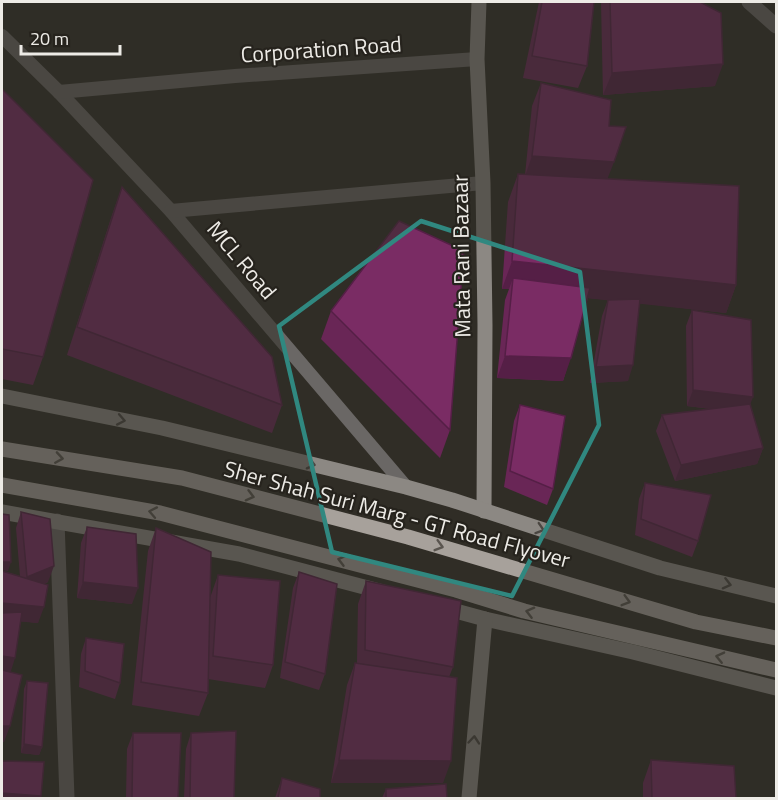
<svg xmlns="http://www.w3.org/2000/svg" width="778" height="800" font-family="'Titillium Web',sans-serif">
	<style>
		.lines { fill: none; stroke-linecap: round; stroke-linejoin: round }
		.lane { stroke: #6a6765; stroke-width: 14 }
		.street { stroke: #6a6765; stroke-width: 15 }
		.secondary { stroke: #8c8883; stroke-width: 15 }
		.primary { stroke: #a7a19b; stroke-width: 15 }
		.wall { fill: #692656 }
		.shaded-wall { fill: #551f46 }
		.building { fill: #7a2c64; stroke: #551f46; stroke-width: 1.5 }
		.oneway { stroke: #4a4641 }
		.oneway2 { stroke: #5a554f }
		.marked { fill: none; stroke: #308880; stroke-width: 4.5; stroke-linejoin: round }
		.labels { text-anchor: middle; stroke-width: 4.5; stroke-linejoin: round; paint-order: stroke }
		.street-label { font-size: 22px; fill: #edebe6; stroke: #26231d }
	</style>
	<rect width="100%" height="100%" fill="#302d26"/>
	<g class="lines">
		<g class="lane">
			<path d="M2,36l57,56 112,119 235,276"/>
			<path d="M59,92l176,-16 242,-17"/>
			<path d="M171,211l312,-28"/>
		</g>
		<g class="street">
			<path d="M749,2l27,24"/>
			<path d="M57,521l10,277"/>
		</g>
		<g class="secondary">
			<path d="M479,2l-2,57 6,124 2,142 -1,186"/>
			<path d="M2,396l160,32 244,59 46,13 208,68 116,28"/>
			<path d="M2,512l237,42 144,38"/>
			<path d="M441,607l44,12 148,33 143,36"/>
			<path d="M469,798l16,-179"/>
		</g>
		<g class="primary">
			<path d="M2,449l180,29 226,59 288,85 80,16"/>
			<path d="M2,485l158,28 296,77 68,21 252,59"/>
		</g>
	</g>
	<g class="wall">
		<path d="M539,2h55l-7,64 -9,22 -55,-10z"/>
		<path d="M601,2h99l15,84 -112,9z"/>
		<path d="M541,83l67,96 128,106 -10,28 -87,-10 -11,78 -38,2 12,-67 6,-16 -20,-2 -25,83 -66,-3 8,-78 4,-11h-7l6,-87 10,-28 7,1 7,-69z"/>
		<path d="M2,89l41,268 -10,28 -31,-6z"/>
		<path d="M122,187l160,218 -10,28 -205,-78 45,-140z"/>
		<path d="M692,310l58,94 13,44 -6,16 -82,17 -19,-50 6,-16 49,-6 -24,-3 -1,-80z"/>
		<path d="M331,311l119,119 -10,28 -119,-119z"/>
		<path d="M520,405l33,84 -6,16 -43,-18 10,-66z"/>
		<path d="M645,483l53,58 -6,16 -57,-22 4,-36z"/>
		<path d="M21,512l27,70 -4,2 -6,39 -18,-2 -10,51 -6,70h-2v-171l18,5 -4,-48z"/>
		<path d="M87,527l45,77 -55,-6 4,-55z"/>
		<path d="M156,528l54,70 8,-23 55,90 -8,23 -57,-9v14l-9,23 -67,-11 16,-154z"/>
		<path d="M299,572l26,102 -6,16 -39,-12 13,-90z"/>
		<path d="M366,581l87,86 -4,10 -6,106h-112l16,-98 8,-22h2l1,-59z"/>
		<path d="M86,638l34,45 -5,16 -36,-12 2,-33z"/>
		<path d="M27,681l15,66 -3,8 -18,-2 3,-64z"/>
		<path d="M133,733l45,65h-52l1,-49z"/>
		<path d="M191,733l43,65h-50l2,-49z"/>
		<path d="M651,760l85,38h-93v-15z"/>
		<path d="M282,778l38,20h-45z"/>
		<path d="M386,789l61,9h-65z"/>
	</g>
	<g class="shaded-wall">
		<path d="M723,64l-8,22 -112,9 9,-22z"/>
		<path d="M532,156l82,6 -9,23 -81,-6z"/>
		<path d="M512,261l224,24 -10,28 -214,-23 1,-12 -4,11h-7z"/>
		<path d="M505,356l66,2 -8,23 -66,-3z"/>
		<path d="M633,365l-5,16 -38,2 6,-16z"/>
		<path d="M693,390l60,7 -6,16 -60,-7z"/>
		<path d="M763,448l-6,16 -82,17 6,-16z"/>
		<path d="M2,562h9l-3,9 -6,-1z"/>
		<path d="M54,566l-6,16 -27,11 6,-16z"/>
		<path d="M83,582l55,6 -6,16 -55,-6z"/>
		<path d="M2,603l42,4 -6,16 -36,-3z"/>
		<path d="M2,656l13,2 -5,16 -8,-1z"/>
		<path d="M2,726h8l-6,16h-2z"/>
		<path d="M24,744l18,3 -3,8 -18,-2z"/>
		<path d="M339,760l112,1 -8,22h-112z"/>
		<path d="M2,793l39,3 -1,2h-38z"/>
	</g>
	<g class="building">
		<path d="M542,2h52l-7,64 -55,-10z"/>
		<path d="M610,2h90l21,11 2,51 -111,9z"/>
		<path d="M541,83l70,17 -2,26 17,1 -12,35 -82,-6z"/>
		<path d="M2,89l91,91 -50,177 -41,-8z"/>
		<path d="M518,174l221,12 -3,99 -224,-24z"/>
		<path d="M122,187l150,170 10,48 -205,-78z"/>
		<path d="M399,221l65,30 -14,179 -119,-119z"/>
		<path d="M513,278l77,10 -19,70 -66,-2z"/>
		<path d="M640,299l-7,66 -37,2 12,-67z"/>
		<path d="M692,310l59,10 2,77 -60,-7z"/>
		<path d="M750,404l13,44 -82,17 -19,-50z"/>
		<path d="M520,405l45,11 -12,73 -43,-18z"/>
		<path d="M645,483l66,12 -13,46 -57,-22z"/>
		<path d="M21,512l29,7 4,47 -27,11z"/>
		<path d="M2,514l7,1 2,47h-9z"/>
		<path d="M87,527l49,7 2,54 -55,-6z"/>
		<path d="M156,528l55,24 -3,141 -67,-11z"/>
		<path d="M2,571l46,14 -4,22 -42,-4z"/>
		<path d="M299,572l38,12 -12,90 -40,-12z"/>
		<path d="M218,575l62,6 -7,84 -60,-9z"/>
		<path d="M366,581l95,20 -8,66 -88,-17z"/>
		<path d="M22,612l-7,46 -13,-2v-43z"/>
		<path d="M86,638l38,6 -4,39 -35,-12z"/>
		<path d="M355,663l102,15 -6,83 -112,-1z"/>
		<path d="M2,670l20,5 -12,51h-8z"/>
		<path d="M27,681l21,2 -6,64 -18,-3z"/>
		<path d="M236,731l-2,67h-44l1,-65z"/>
		<path d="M133,733h48l-3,65h-46z"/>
		<path d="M651,760l83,6 2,32h-84z"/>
		<path d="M2,761l42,1 -3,34 -39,-3z"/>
		<path d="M282,778l38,11v9h-42z"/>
		<path d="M446,784l1,14h-61v-9z"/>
	</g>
	<defs><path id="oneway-chevron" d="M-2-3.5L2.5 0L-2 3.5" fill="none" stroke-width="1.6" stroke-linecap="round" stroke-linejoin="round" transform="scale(1.5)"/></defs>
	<g class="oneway">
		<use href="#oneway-chevron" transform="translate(121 420) rotate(11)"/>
		<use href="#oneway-chevron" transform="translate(311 464) rotate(14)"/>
		<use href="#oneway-chevron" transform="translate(540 529) rotate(18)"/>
		<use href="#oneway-chevron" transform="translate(727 584) rotate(14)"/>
		<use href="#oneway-chevron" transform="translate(474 740) rotate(-85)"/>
	</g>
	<g class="oneway2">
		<use href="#oneway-chevron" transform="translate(59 458) rotate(9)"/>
		<use href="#oneway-chevron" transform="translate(250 496) rotate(15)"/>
		<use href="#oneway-chevron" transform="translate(153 512) rotate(-169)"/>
		<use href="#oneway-chevron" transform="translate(439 546) rotate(16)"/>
		<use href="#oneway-chevron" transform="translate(342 560) rotate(-165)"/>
		<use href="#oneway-chevron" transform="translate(626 601) rotate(16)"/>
		<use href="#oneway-chevron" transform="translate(530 612) rotate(-166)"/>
		<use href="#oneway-chevron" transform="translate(720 657) rotate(-167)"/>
	</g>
	<path d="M0 0H778V800H0ZM421,221l159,51 19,153 -87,171 -180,-44 -53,-226z" fill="#302d26" fill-opacity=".55" fill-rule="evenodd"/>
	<path class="marked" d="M421,221l159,51 19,153 -87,171 -180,-44 -53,-226z"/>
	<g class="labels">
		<g class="street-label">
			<text transform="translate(321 49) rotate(-4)" y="8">Corporation Road</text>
			<text transform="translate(461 256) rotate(-91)" y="8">Mata Rani Bazaar</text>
			<text transform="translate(242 260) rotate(50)" y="8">MCL Road</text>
			<text transform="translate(397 514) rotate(15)" y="8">Sher Shah Suri Marg - GT Road Flyover</text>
		</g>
	</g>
	<rect width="778" height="800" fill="none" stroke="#edebe6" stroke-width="6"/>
	<path d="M21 45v9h99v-9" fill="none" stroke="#edebe6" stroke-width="3"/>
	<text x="30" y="45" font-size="18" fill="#edebe6" stroke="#26231d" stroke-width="4.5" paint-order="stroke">20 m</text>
</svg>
